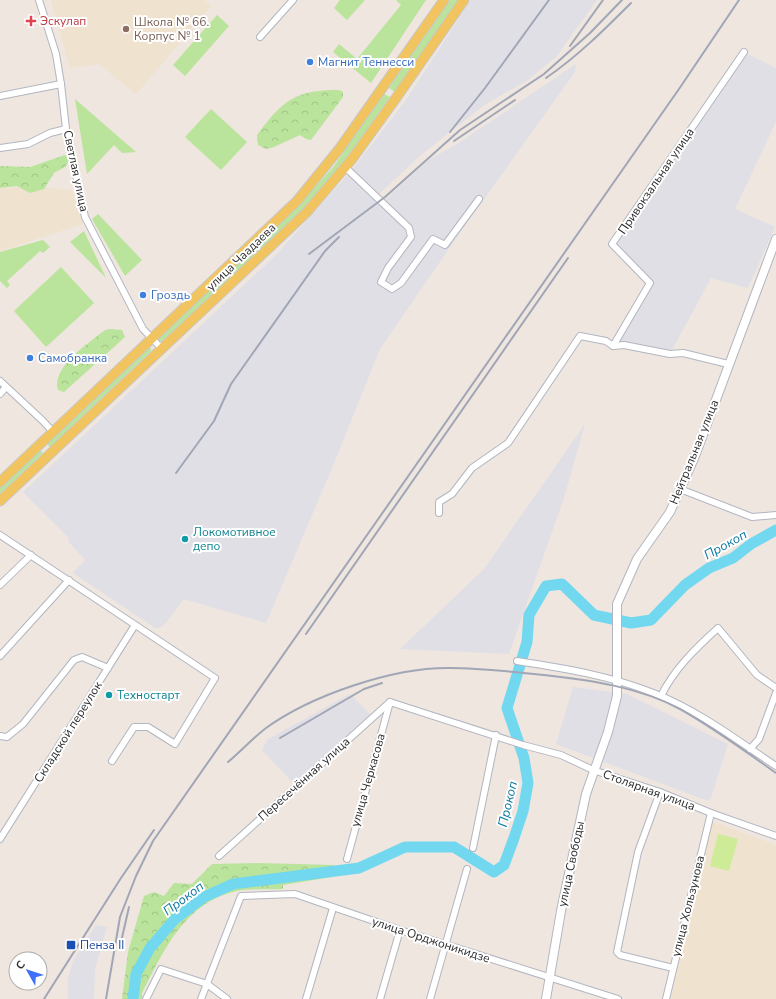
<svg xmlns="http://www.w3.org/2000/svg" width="776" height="999" font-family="'Nunito Sans',sans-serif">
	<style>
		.industrial { fill: #e1dfe6 }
		.education { fill: #efe2ce }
		.grass { fill: #bae49b }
		.forest { fill: url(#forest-crowns) }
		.pitch { fill: #ceec97 }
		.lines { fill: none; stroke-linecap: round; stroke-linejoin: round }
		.river { stroke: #72d8f0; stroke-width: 11 }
		.minor-casing { stroke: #b2b6c0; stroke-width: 8 }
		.secondary-casing { stroke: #b2b6c0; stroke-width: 10 }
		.primary-casing { stroke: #c8c8c8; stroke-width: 11 }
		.minor { stroke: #fff; stroke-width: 6 }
		.secondary { stroke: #fff; stroke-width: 8 }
		.primary { stroke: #f2c460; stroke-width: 9 }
		.rail { stroke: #a1a6b6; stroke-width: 2 }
		.health-dot { fill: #e0444e; stroke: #fff; stroke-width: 1.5 }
		.education-dot { fill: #8d6e63; stroke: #fff; stroke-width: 1.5 }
		.shop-dot { fill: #3f7fe0; stroke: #fff; stroke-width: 1.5 }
		.culture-dot { fill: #0f9aa8; stroke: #fff; stroke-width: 1.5 }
		.transit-dot { fill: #1a4fb4; stroke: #fff; stroke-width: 1.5 }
		.labels { text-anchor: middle; stroke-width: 4; stroke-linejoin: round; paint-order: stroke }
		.health-label { font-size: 12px; fill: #be3a42; stroke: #fff; text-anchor: start }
		.education-label { font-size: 12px; fill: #785e54; stroke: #fff; text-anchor: start }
		.shop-label { font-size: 12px; fill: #366cbe; stroke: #fff; text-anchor: start }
		.street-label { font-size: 12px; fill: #2c2c2c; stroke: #fff }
		.culture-label { font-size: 12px; fill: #0d838f; stroke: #fff; text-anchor: start }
		.transit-label { font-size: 12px; fill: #164399; stroke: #fff; text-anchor: start }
		.water-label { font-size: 13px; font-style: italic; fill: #0d79a0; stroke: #fff }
	</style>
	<defs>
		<pattern id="forest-crowns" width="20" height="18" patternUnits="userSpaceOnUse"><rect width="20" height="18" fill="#bae49b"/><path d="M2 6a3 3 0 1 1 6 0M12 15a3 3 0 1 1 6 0" fill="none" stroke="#a0c486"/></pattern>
	</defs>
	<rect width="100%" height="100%" fill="#eee6df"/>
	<g class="industrial">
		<path d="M471,0h126l-40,56 -29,24 -42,24 -65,51 -43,40 5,7 44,-41 33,-19 116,-78 -1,8 -118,165 -77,112 -45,112 -69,162 -82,-24 -19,25 -6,4h-4l-82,-55 12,-13 -16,-18 -2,-6 -44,-44 253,-237 75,-84 55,-71z"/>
		<path d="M744,52l32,16v54l-41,87 40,18 -27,61 -37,-10 -41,76 -57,-8 37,-63 -38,-39z"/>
		<path d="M585,424l-21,74 -55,156 -109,-5 84,-80z"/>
		<path d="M573,687l54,7 101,50 -17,54 -3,3 -152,-57z"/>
		<path d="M350,694l21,21 -76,70 -33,-35 6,-11z"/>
		<path d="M96,925l11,2 -12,41 -1,31h-26v-20l5,-18z"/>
	</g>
	<g class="education">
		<path d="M51,0h153l7,6 -75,88 -37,-30 -29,4z"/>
		<path d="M29,186l43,4 11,34 -83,27v-62z"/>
		<path d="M711,821l65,24v154h-105z"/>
	</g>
	<g class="grass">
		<path d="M340,0h25l-18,20 -13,-12z"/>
		<path d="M396,0h30l-55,83 -38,-31 6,-8 18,15 44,-54z"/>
		<path d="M450,0h8l-63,92 -6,-4z"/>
		<path d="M217,15l12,11 -44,50 -12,-11z"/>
		<path d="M384,94l6,3c-18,24 -34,49 -52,72 -50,62 -118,118 -176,173l-3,-2v-2l123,-116 35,-37 17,-19z"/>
		<path d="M75,99l61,53 -14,1 -8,-8 -27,29z"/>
		<path d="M211,109l36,33 -26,28 -36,-33z"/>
		<path d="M98,214l44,46 -17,16 -33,-57z"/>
		<path d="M84,231l22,47 -36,-36z"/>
		<path d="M43,240l7,7 -7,6 -3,-2 -33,30 3,4 -3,3 -7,-7v-29z"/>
		<path d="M61,267l33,36 -48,44 -32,-36z"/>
		<path d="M148,348h3v3l-101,96 -4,-4z"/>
		<path d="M40,450l3,3 -43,41v-7z"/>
	</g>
	<g class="forest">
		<path d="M339,90l4,2v5l-32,43 -5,-1 -6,-4 -26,12 -8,2 -8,-4 -1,-10c26,-35 38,-45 82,-45z"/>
		<path d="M65,155l5,5 -5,7 -11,6 -10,16 -14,4 -13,-7 -17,2v-22l30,1z"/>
		<path d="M111,329l11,1 3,7 -61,55 -6,-2c-7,-23 31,-47 47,-60z"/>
		<path d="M257,863l77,2 -2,12 -49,8v4c-15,1 -32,-1 -46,2 -52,11 -73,59 -95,102v6h-20l6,-47 16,-56 10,-4 10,4 10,-13 18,1 20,-20z"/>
	</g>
	<path class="pitch" d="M718,834l20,5 -9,32 -19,-5z"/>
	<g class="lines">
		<path class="river" d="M133,999l3,-25 14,-26 24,-28 30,-23 29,-13 126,-16 46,-21h49l40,25 10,-7 10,-27 9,-27 5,-28 -4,-25 -17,-50 20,-66 2,-27 17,-29 16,-2 32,31 37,8 20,-3 34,-35 24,-17 24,-10 18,-14 25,-14"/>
		<g class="minor-casing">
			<g id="minor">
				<path d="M39,0l17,54 5,30 5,45 19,88 58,112 19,20"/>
				<path d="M260,37l33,-37"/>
				<path d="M0,96l61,-12"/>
				<path d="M0,148l28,-4 22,-11 16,-4"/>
				<path d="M345,167l64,61 2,9 -23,31 -7,14 11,7 9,-6 32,-44 12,6 34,-46"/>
				<path d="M613,346l37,-63 -38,-39 132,-192"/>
				<path d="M0,381l43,40 10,11"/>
				<path d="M0,394l6,-7"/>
				<path d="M680,489l72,28 24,-2"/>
				<path d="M439,513v-11l13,-8 20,-26 36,-25 72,-107 26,5 7,5 11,-1 46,9 13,-1 45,11"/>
				<path d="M0,535l215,143 -40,66 -27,-17h-14l-22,34"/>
				<path d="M0,585l31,-30"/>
				<path d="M0,656l69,-76"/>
				<path d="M517,661c46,7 95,15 139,33 43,17 82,47 120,72"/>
				<path d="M661,696c13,-27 35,-48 57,-68l39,47 19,13"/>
				<path d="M390,702l133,43 38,10 32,15 67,22 51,21 65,23"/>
				<path d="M0,736l7,1 16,-13 51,-64 8,-3 26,11"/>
				<path d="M750,749l9,-10 17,-46"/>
				<path d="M660,792l-22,60 -21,100 3,3 53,13"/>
				<path d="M0,839l135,-214"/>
				<path d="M473,848l23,-113"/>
				<path d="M219,856l171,-154"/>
				<path d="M347,859l43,-157"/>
				<path d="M146,999l15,-30 46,15 20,15"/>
				<path d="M201,999l40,-103 54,-2 105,36 218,69"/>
				<path d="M306,999l27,-91"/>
				<path d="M380,999l20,-69"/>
				<path d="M430,999l37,-130"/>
				<path d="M666,999l45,-186"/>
			</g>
		</g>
		<g class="secondary-casing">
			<path id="secondary" d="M546,999l15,-88 25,-117 22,-62 9,-36v-92l20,-45 33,-47 25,-56 81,-217"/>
		</g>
		<g class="primary-casing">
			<g id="primary">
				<path d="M0,482l297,-281 43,-53 104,-148"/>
				<path d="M0,501l307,-289 45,-53 44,-61 68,-98"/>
			</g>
		</g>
		<use href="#minor" class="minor"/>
		<use href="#secondary" class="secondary"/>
		<use href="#primary" class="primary"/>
		<g class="rail">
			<path d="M570,46l33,-46"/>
			<path d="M546,78c32,-22 58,-48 85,-75"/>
			<path d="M450,132l35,-44 64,-88"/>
			<path d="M454,141l61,-41"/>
			<path d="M309,254l76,-57 75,-67 84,-56 46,-41 32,-33"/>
			<path d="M176,473l38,-52 17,-37 94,-133 14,-14"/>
			<path d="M306,634l262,-376"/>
			<path d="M280,738l84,-49 18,-6"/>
			<path d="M228,762c13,-11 25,-24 38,-34 46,-33 128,-61 184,-60 32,0 63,4 94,7 46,5 95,12 136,34 34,19 65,42 96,64"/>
			<path d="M121,942l8,-35"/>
			<path d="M44,999l77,-121 33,-48"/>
			<path d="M106,999l14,-82 16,-41 17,-35 526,-752 60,-89"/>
		</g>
	</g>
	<path class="health-dot" d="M29 15h4v4h4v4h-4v4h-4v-4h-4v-4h4z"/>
	<circle class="education-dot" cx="126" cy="29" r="4"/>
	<g class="shop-dot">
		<circle cx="310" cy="62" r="4"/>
		<circle cx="143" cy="295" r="4"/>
		<circle cx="30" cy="358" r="4"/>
	</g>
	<g class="culture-dot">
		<circle cx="185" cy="539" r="4"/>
		<circle cx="109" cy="695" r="4"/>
	</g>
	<rect class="transit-dot" x="66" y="940" width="10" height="10" rx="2"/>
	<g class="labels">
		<g class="health-label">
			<text x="40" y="25">Эскулап</text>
		</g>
		<g class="education-label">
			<text x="134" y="26">Школа № 66.<tspan x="134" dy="14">Корпус № 1</tspan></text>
		</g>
		<g class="shop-label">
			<text x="318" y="66">Магнит Теннесси</text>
			<text x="151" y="299">Гроздь</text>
			<text x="38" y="362">Самобранка</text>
		</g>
		<g class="street-label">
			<text transform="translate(76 171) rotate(78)" y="4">Светлая улица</text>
			<text transform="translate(656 181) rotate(-56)" y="4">Привокзальная улица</text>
			<text transform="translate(241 257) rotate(-44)" y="4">улица Чаадаева</text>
			<text transform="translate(694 452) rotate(-68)" y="4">Нейтральная улица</text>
			<text transform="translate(68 732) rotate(-58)" y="4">Складской переулок</text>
			<text transform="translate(304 779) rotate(-42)" y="4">Пересечённая улица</text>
			<text transform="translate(368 780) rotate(-74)" y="4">улица Черкасова</text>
			<text transform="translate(649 790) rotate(20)" y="4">Столярная улица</text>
			<text transform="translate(571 864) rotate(-78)" y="4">улица Свободы</text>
			<text transform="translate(688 906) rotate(-76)" y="4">улица Хользунова</text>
			<text transform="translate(431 940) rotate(18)" y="4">улица Орджоникидзе</text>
		</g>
		<g class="culture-label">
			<text x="193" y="536">Локомотивное<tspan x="193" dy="14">депо</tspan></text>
			<text x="117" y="699">Техностарт</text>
		</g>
		<g class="transit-label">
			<text x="80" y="949">Пенза II</text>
		</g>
		<g class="water-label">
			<text transform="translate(725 544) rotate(-29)" y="5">Прокоп</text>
			<text transform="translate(507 804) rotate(-77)" y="5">Прокоп</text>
			<text transform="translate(183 898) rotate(-37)" y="5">Прокоп</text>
		</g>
	</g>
	<g transform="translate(28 971) rotate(309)"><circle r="19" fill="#ffffff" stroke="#ababab"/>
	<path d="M0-3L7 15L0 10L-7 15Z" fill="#3e70fb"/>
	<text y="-6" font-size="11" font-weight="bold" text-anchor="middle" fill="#2c2c2c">С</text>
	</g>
</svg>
